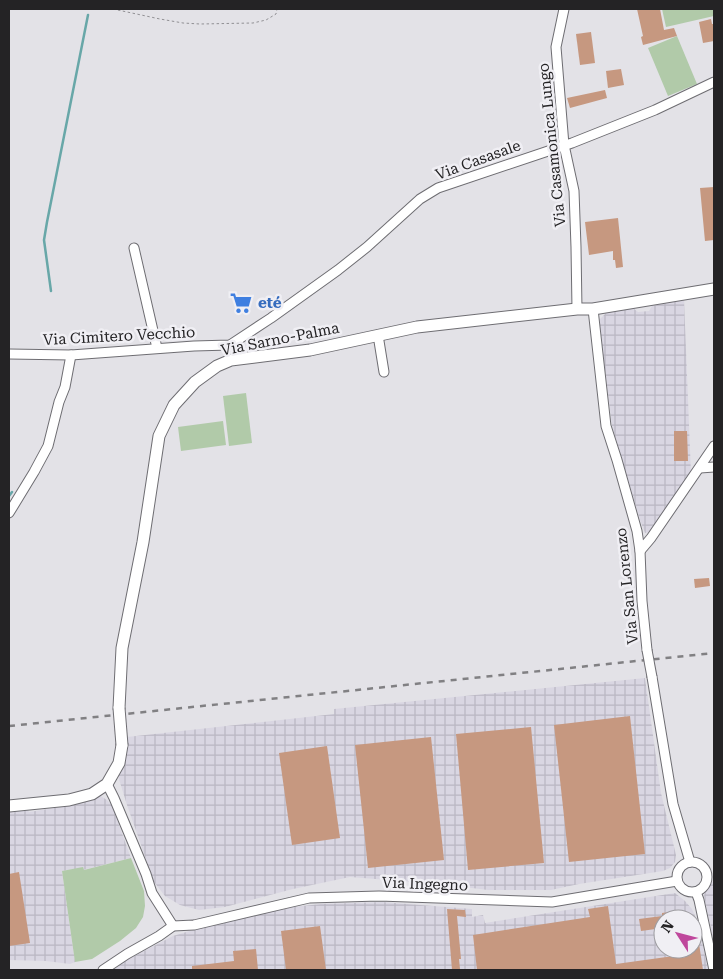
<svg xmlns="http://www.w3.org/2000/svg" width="723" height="979" font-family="'Roboto Serif',serif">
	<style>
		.industrial { fill: url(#industrial-grid); fill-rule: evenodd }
		.green { fill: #b1caa9 }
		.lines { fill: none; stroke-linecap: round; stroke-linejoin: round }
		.stream { stroke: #68a7a8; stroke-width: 2.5 }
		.building { fill: #c69880 }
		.minor-casing { stroke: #6e6d72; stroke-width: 11 }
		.major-casing { stroke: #6e6d72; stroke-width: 13 }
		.path { stroke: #919094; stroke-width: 1; stroke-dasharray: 2.5 2.5; stroke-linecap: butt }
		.minor { stroke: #fff; stroke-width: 9 }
		.major { stroke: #fff; stroke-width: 11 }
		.rail { stroke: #818083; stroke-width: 2.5; stroke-dasharray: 6 6; stroke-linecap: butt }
		.minor-bridge-casing { stroke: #6e6d72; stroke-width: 11; stroke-linecap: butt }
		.major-bridge-casing { stroke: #6e6d72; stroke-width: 13; stroke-linecap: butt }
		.minor-bridge { stroke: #fff; stroke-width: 9 }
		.major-bridge { stroke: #fff; stroke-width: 11 }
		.labels { text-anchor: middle; stroke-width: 5; stroke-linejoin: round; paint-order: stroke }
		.street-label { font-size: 15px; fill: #242325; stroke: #f0eff4 }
		.shop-label { font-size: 15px; font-weight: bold; fill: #366cbe; stroke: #f0eff4; text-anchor: start }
	</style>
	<defs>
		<pattern id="industrial-grid" width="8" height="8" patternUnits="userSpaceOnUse" patternTransform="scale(1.25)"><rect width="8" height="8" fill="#d9d6e2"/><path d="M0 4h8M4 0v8" fill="none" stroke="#bab7c2"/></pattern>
	</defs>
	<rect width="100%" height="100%" fill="#e3e2e7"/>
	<g class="industrial">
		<path d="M684,300l7,174 -41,58 -5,1 -5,-13 -28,-94 -13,-106 7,-7 27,-5 5,4 11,-1 3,-5z"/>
		<path d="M645,678l16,115 15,62 -1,7 -5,6 -7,3 -84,13 -28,6h-63l-49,-6 -89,-7 -57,12 -68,18 -26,3 -19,-5 -15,-9 -11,-14 -27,-77 -9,-29 8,-16 1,-23 207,-23v-5z"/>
		<path d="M99,795l8,5 5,6 19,52 -48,12v-2l-21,3 13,91 -5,2 -24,-3 -37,-1v-150l18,-2 2,4 44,-7 22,-7z"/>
		<path d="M714,880v62l-10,-46 1,-5z"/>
		<path d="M675,893l10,8 7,8 6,14 10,47h-594l9,-8 50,-26 23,-7 97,-22 28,-3 61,-2 90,7v8l11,-2 2,8zM663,919h30v30h-30z"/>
	</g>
	<g class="green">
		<path d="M662,9h52v7l-48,11z"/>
		<path d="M677,36l20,48 -29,12 -20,-48z"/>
		<path d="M246,393l6,50 -23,3 -6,-50z"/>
		<path d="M223,421l3,24 -45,6 -3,-24z"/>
		<path d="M131,858l13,33 1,15 -2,11 -7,11 -16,13 -28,18 -17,3 -13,-91 21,-4 1,3z"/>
	</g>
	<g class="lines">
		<g class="stream">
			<path d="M51,291l-7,-51 3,-18 41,-207"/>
			<path d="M9,496l3,-4"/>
		</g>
	</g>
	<g class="building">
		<path d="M637,9h23l4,21 10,-2 3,8 -34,9 -2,-8 2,-1z"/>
		<path d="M711,19l1,5h2v17l-11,2 -4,-21z"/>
		<path d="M591,32l4,31 -15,2 -4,-31z"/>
		<path d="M621,69l3,16 -16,3 -2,-17z"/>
		<path d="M605,90l2,8 -37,10 -3,-10z"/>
		<path d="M714,187v53l-9,1 -5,-53z"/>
		<path d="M618,218l5,49 -7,1 -1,-8h-2v-9l-24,4 -4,-33z"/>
		<path d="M674,431h13l1,30h-14z"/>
		<path d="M709,578l1,8 -15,2 -1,-9z"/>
		<path d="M630,716l15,138 -76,8 -15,-137z"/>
		<path d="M531,727l13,136 -76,7 -12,-136z"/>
		<path d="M431,737l13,123 -76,8 -13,-123z"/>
		<path d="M327,746l13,92 -48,7 -13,-92z"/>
		<path d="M19,872l11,71 -21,3v-72z"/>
		<path d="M608,906l8,58 65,-9 -1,-6h13v-19h4l6,40h-226l-4,-35 117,-18 -2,-8z"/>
		<path d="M447,909l18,1 1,7 -9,-1 4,43h-2l1,10 -8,1z"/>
		<path d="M677,911l1,8h-15v9l-22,3 -2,-12 23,-3v-3z"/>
		<path d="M320,926l6,44h-40l-5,-39z"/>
		<path d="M256,949l2,21h-66v-4l42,-5 -1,-10z"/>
	</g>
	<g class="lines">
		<g class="minor-casing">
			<g id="minor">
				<path d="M564,9l-8,38 8,98 10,46 2,56 1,62"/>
				<path d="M134,248l23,100"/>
				<path d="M593,309l13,117 11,34 20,71 3,20 2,50 5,49"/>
				<path d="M378,335l6,37"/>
				<path d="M230,345l16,13"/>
				<path d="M9,354l62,1 123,-9 36,-1 41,-27 67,-48 29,-23 53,-48 18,-11 134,-45 83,-33 59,-28"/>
				<path d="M700,468l14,-1"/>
				<path d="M9,513l25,-41 14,-26 11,-44 6,-15 6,-32"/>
				<path d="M640,551l11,-13 63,-92"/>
				<path d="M652,677l21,127 17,58"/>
				<path d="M107,784l7,14 32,76 6,19 21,33"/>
				<circle cx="692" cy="877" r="15"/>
				<path d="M696,892l3,8 15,70"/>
				<path d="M103,970l24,-16 32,-18 14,-10 21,-1 115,-27 70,-2 173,6 125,-21"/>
			</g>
		</g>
		<g class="major-casing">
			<g id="major">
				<path d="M119,708l3,-60 21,-106 16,-106 15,-31 21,-23 22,-16 14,-6 79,-10 107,-23 160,-18h16l121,-20"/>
				<path d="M9,806l60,-6 23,-6 15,-10 12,-21 3,-18"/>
			</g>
		</g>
		<path class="path" d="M113,9l47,10 23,4 17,1 53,-1 13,-3 10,-6 1,-5"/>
		<use href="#minor" class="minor"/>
		<use href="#major" class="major"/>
		<path class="rail" d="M9,726l705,-73"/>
		<g class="minor-bridge-casing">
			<path id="minor-bridge" d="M647,650l5,27"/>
		</g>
		<g class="major-bridge-casing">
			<path id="major-bridge" d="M119,708l3,37"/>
		</g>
		<use href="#minor-bridge" class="minor-bridge"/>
		<use href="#major-bridge" class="major-bridge"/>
	</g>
	<defs>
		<g id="supermarket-bare" transform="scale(1.725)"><path d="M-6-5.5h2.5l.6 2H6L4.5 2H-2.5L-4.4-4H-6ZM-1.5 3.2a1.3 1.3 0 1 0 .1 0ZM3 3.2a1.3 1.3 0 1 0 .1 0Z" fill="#3f7fe0" stroke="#f0eff4" stroke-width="2.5" paint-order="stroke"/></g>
	</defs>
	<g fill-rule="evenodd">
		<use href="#supermarket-bare" x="241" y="303"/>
	</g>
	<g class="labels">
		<g class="street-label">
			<text transform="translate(552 145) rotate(-96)" y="5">Via Casamonica Lungo</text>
			<text transform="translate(478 160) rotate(-20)" y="5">Via Casasale</text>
			<text transform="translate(119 336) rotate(-3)" y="5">Via Cimitero Vecchio</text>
			<text transform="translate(280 339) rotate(-11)" y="5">Via Sarno-Palma</text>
			<text transform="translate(627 586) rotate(-96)" y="5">Via San Lorenzo</text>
			<text transform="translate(425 884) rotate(2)" y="5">Via Ingegno</text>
		</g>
		<g class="shop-label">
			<text x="258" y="308">eté</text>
		</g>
	</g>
	<rect width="723" height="979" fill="none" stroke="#242325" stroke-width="20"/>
	<g transform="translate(678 934) rotate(306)"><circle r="24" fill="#f0eff4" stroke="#9e9da1"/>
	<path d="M0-4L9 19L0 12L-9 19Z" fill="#bf479c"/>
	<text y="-8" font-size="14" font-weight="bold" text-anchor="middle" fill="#242325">N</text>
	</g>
</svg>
